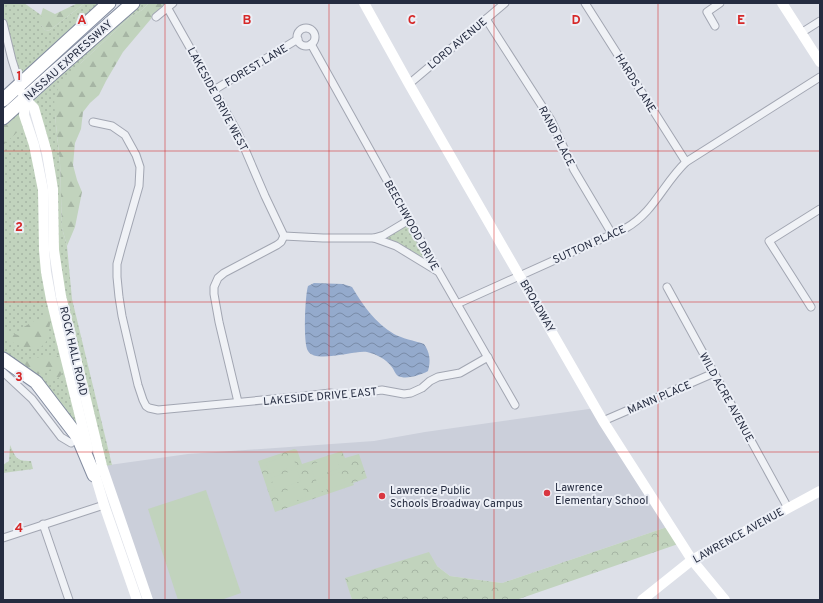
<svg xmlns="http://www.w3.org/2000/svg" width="823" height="603" font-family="Overpass,sans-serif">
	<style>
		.built { fill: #cbcfda }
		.grass { fill: url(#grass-dots) }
		.forest { fill: url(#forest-firs) }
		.park { fill: url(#park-crowns) }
		.pitch { fill: #c1d3bd }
		.water { fill: url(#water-waves) }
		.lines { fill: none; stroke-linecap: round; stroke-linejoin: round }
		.street-casing { stroke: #a2a6b2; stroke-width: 9 }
		.highway-casing { stroke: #838ca0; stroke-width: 15 }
		.street { stroke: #f0f2f6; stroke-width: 7 }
		.secondary { stroke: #fff; stroke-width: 10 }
		.highway { stroke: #fff; stroke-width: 13 }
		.grid { fill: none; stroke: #d62828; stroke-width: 1; stroke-opacity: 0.55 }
		.poi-dot { fill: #d93640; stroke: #eceff6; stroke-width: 1.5 }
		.labels { text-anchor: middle; stroke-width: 4; stroke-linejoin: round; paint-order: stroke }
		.street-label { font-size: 11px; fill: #252c40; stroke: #eceff6 }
		.poi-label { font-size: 11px; fill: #252c40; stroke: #eceff6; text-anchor: start }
		.grid-label { font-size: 13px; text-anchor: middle; font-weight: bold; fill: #d62828; stroke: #eceff6; stroke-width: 4; stroke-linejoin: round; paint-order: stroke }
	</style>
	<defs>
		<pattern id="grass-dots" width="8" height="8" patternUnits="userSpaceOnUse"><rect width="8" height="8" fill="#c1d3bd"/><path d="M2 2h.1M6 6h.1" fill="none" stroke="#a6b5a4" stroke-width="1.8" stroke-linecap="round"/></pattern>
		<pattern id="forest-firs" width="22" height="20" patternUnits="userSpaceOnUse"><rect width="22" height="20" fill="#c1d3bd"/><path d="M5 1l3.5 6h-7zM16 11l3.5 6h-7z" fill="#a6b5a4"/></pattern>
		<pattern id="park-crowns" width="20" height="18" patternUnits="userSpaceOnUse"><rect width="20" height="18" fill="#c1d3bd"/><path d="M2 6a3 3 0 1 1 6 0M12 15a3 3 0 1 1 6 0" fill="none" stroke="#a6b5a4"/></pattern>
		<pattern id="water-waves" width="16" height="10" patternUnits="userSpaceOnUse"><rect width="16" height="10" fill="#94aacc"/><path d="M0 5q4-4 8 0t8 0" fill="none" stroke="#798ba7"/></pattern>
	</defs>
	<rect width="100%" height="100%" fill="#dde0e8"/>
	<path class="built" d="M596,408l74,118 -168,57 -52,-7 -13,-10 -91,12 6,22h-204l-46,-134 86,-12 186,-13 51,-9z"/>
	<g class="grass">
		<path d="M3,3h21l17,12v10l5,6 4,-1 35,-27h22l-78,71 -9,1 -7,-16 -10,-40z"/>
		<path d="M135,3h14l-7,7 -13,8 -48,45 -26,52 5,48 2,65 5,18 5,53 40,166 -9,1 -45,-195 -6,-103 -22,-74z"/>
		<path d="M23,102l13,49 7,111 45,188 -52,-66 -33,-24v-240z"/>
		<path d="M409,220l30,52 -65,-34z"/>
		<path d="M10,445c6,13 6,16 21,16l2,8 -30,4v-8l6,-4z"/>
	</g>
	<g class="forest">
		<path d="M78,3h7l-35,27 -4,1 -5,-6v-10l2,-7 12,6z"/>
		<path d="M149,3h21l-9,4 -38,45 -17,29 -7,14 -9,8 -7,9 -2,17 -6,14 -2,22 4,15 5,12 -7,35 -8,19 -5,-18 -2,-65 -5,-48 -1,-18 5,-10 22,-24 48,-45 13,-8z"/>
		<path d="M16,118l5,1 1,5v4l-19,17v-20l4,-4z"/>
		<path d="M47,301l4,9 -1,14 -4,18 -6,6 -9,1 -6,-1 -22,-10v-9l17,7 2,-8 12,-7h8l2,-13z"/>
		<path d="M46,356h12c2,2 5,4 6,7 1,4 0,4 -1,7 -2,8 -6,10 -15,9l-1,-4 5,-3 1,-3 -5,1 -4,4c-11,1 -16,-5 -22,-14 8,-2 16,-2 24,-4z"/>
	</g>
	<g class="park">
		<path d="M294,449l3,1 5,14 40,-13 3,7 14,-4 8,24 -14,5 1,2 -79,27 -17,-51z"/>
		<path d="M670,526l11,17 -165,57h-164l-7,-22 84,-26 8,14 13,10 52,7z"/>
	</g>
	<g class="pitch">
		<path d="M292,454l4,12 -26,8 -4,-11z"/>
		<path d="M336,456l4,12 -26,9 -4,-12z"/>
		<path d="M297,469l4,12 -26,9 -4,-12z"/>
		<path d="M341,472l4,11 -25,9 -4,-12z"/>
		<path d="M302,485l4,12 -25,9 -4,-12z"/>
		<path d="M206,490l35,103 -20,7h-43l-30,-91z"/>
	</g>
	<path class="water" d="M314,283l29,1 9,3c11,18 23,36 42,47 7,4 21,7 30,10 6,9 7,17 4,27 -7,4 -22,9 -30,5 -3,-2 -4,-7 -7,-10 -5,-7 -15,-12 -24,-14 -13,-2 -51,12 -59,-1 -5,-8 -3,-55 0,-65z"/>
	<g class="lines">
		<g class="street-casing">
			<g id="street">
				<path d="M585,3l101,159"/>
				<path d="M167,7l71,126 27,63 19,40"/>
				<path d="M156,17l17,-14"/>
				<path d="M486,19l65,101 23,50 38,64"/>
				<path d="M3,23l9,37 8,25"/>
				<path d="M715,26l-8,-14 13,-9"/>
				<circle cx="306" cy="37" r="9"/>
				<path d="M801,33l19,-12"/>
				<path d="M311,44l98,176 106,185"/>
				<path d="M409,84l96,-81"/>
				<path d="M214,90l84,-51"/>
				<path d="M93,122l19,4 13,9 11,20 4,12 -1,19 -18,63 -4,15v13l2,20 3,19 16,69 5,15 3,6 3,2 9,2 147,-14 25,-3 13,2 39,-5 22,4 7,-1 11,-5 8,-7 8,-4 22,-4 28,-16"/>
				<path d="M284,236l39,2h51l10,-3 25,-15"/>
				<path d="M374,238l22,8 41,25"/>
				<path d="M667,287l121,221"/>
				<path d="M457,304l169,-76c28,-16 37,-44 60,-66l134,-85"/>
				<path d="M811,307l-42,-66 51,-32"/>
				<path d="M3,372l29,27 29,38 10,6 7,-6"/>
				<path d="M238,402l-19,-80 -5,-28v-7l4,-9 6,-5 53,-28 4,-3 3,-6"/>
				<path d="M603,421l111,-48"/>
				<path d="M43,524l26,76"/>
				<path d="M3,538l101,-33"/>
			</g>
		</g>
		<g class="highway-casing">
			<g id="highway">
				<path d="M3,100l106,-97"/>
				<path d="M3,118l49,-44 81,-71"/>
				<path d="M3,359l33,23 42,55 16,38"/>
			</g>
		</g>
		<use href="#street" class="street"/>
		<g class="secondary">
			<path d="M364,3l45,81 194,337 89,139 33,40"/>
			<path d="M782,3l38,59"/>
			<path d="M23,94l2,5 -1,16 10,30 9,45 1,60 2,22 5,27 37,150"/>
			<path d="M25,99l9,9 13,45 6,36 1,61 3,20 4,26 41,170 46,134"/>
			<path d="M93,468l11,37 33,95"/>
			<path d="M642,600l50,-40 128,-69"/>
		</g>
		<use href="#highway" class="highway"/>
	</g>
	<path class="grid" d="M165,3v597M329,3v597M494,3v597M658,3v597M3,151h817M3,302h817M3,452h817"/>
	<g class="poi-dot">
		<circle cx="547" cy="493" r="4"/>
		<circle cx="382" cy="496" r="4"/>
	</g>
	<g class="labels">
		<g class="street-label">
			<text transform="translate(457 43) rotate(-40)" y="4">LORD AVENUE</text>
			<text transform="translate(68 60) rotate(-42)" y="4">NASSAU EXPRESSWAY</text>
			<text transform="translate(256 65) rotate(-31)" y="4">FOREST LANE</text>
			<text transform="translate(636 83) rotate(58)" y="4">HARDS LANE</text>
			<text transform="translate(218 99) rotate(62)" y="4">LAKESIDE DRIVE WEST</text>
			<text transform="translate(557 136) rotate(63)" y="4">RAND PLACE</text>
			<text transform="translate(412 225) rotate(61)" y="4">BEECHWOOD DRIVE</text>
			<text transform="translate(589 244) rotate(-24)" y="4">SUTTON PLACE</text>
			<text transform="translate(538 306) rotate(60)" y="4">BROADWAY</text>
			<text transform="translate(74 351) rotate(77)" y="4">ROCK HALL ROAD</text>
			<text transform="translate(320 396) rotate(-5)" y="4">LAKESIDE DRIVE EAST</text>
			<text transform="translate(659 397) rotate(-23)" y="4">MANN PLACE</text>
			<text transform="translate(727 397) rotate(61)" y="4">WILD ACRE AVENUE</text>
			<text transform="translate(738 535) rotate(-29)" y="4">LAWRENCE AVENUE</text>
		</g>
		<g class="poi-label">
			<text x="555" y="491">Lawrence<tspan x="555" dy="13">Elementary School</tspan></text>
			<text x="390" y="494">Lawrence Public<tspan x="390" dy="13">Schools Broadway Campus</tspan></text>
		</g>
	</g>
	<g class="grid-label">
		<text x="82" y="24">A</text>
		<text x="247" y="24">B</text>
		<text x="412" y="24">C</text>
		<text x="576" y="24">D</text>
		<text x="741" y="24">E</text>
		<text x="19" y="80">1</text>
		<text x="19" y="231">2</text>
		<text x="19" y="381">3</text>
		<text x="19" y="532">4</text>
	</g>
	<rect width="823" height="603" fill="none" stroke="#252c40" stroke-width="8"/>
</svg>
